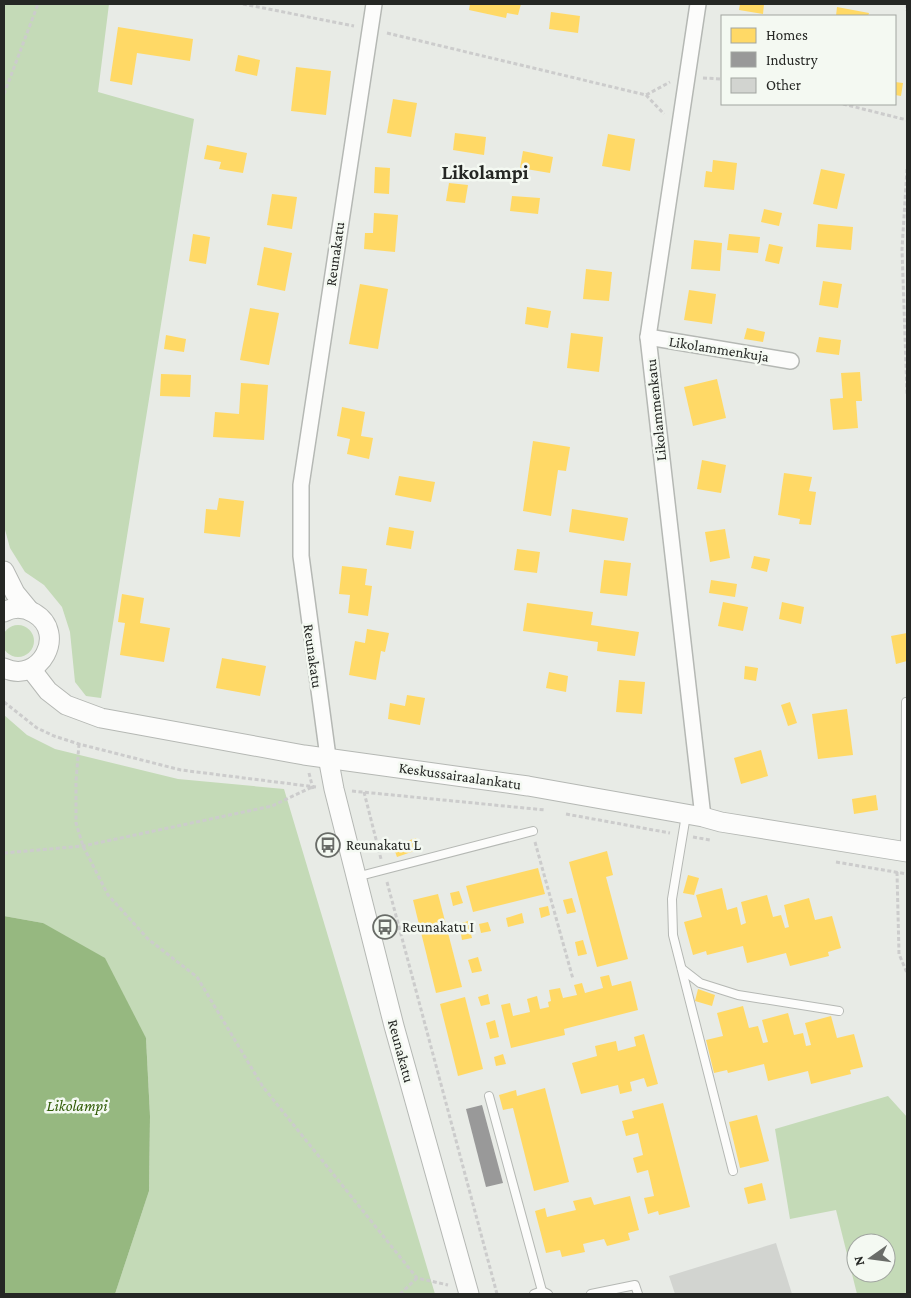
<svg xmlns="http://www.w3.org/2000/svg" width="911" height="1298" font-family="'Crimson Pro',serif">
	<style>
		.green { fill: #c4dab7; fill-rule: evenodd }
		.water { fill: #96b880 }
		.homes { fill: #ffd966 }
		.industry { fill: #999 }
		.building { fill: #d2d4d0 }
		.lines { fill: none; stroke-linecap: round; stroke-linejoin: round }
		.service-casing { stroke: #b5b8b4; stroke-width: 10 }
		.minor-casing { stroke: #b5b8b4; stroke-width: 18 }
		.tertiary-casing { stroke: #b5b8b4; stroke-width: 21 }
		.path { stroke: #ccc; stroke-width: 3; stroke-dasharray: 4 2.5; stroke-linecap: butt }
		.service { stroke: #fcfcfb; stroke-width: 8 }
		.minor { stroke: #fcfcfb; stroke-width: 15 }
		.tertiary { stroke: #fcfcfb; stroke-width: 19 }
		.labels { text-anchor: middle; stroke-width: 5; stroke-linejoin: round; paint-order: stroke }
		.street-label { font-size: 15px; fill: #252724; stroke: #f4f9f2 }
		.poi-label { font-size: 15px; fill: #252724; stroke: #f4f9f2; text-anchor: start }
		.water-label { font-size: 16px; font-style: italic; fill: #305b05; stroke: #f4f9f2 }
		.district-label { font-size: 20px; font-weight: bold; fill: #252724; stroke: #f4f9f2 }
	</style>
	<rect width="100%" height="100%" fill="#e8ebe6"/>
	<g class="green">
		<path d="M4,4h105l-11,88 96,27 -93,579 -15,-2 -11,-14 -5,-50 -8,-25 -18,-22 -19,-13 -15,-24 -6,-22z"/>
		<circle cx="18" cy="641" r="16"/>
		<path d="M4,715l23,20 28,14 123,30 106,10 151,505h-320l34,-103 1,-75 -4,-78 -103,-115 -39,-7z"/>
		<path d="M888,1096l19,21v177h-50l-21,-84 -46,9 -15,-90zM856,1243h30v30h-30z"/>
	</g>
	<path class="water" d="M4,916l39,7 62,35 41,80 4,78 -1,75 -34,103h-111z"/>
	<g class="homes">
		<path d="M470,4h51l-3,11 -11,-2 -1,5 -37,-8z"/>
		<path d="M740,4h24l-1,10 -24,-4z"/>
		<path d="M837,7l32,6 -1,3h-32z"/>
		<path d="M551,12l29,4 -2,17 -29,-4z"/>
		<path d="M118,27l75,12 -3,22 -53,-8 -5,32 -22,-4z"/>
		<path d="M238,55l22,5 -3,16 -22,-5z"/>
		<path d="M296,67l35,4 -5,44 -35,-4z"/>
		<path d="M895,82l8,1 -2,13 -6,-1z"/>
		<path d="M393,99l24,4 -6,34 -24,-4z"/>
		<path d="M455,133l31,4 -2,18 -31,-5z"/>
		<path d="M608,134l27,5 -5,32 -28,-5z"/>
		<path d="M207,145l40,8 -4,20 -24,-4 2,-7 -17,-3z"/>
		<path d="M523,151l30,6 -3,16 -30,-5z"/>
		<path d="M713,160l24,3 -3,27 -30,-3 2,-16 6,1z"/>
		<path d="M375,167l15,1 -1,26 -15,-1z"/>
		<path d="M821,169l24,5 -8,35 -24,-5z"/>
		<path d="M449,183l19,2 -3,18 -19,-2z"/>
		<path d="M272,194l25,3 -5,32 -25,-4z"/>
		<path d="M512,196l28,2 -2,16 -28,-3z"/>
		<path d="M764,209l18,4 -3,13 -18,-4z"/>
		<path d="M374,213l24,2 -3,37 -31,-3 1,-16h8z"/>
		<path d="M818,224l35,3 -2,23 -35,-3z"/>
		<path d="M193,234l17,3 -4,27 -17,-3z"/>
		<path d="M729,234l31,3 -2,16 -31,-3z"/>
		<path d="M694,240l28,3 -2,28 -29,-2z"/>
		<path d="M769,244l14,3 -4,17 -14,-3z"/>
		<path d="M264,247l28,6 -7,38 -28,-6z"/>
		<path d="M586,269l26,3 -3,29 -26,-2z"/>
		<path d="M823,281l19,3 -4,24 -19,-3z"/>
		<path d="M360,284l28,5 -10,60 -29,-5z"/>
		<path d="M689,290l27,4 -4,30 -28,-4z"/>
		<path d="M527,307l24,4 -3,17 -23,-4z"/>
		<path d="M250,308l29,5 -10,52 -29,-5z"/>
		<path d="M747,328l18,4 -2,10 -19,-3z"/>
		<path d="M571,333l32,4 -4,35 -32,-4z"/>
		<path d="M166,335l20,4 -2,13 -20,-3z"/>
		<path d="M819,337l22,3 -2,15 -23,-3z"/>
		<path d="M860,372l2,29h-6l2,27 -25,2 -3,-31 13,-1 -2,-25z"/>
		<path d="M161,374l30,1 -1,22 -30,-1z"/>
		<path d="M717,379l9,39 -33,8 -9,-39z"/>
		<path d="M241,383l27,2 -4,55 -51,-3 2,-25 24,2z"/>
		<path d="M342,407l23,5 -4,24 12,2 -4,21 -22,-5 3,-15 -13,-3z"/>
		<path d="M533,441l37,6 -4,24 -8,-1 -7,46 -28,-5z"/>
		<path d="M702,460l24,5 -5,28 -24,-4z"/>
		<path d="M784,473l28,4 -3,14 7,1 -5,33 -12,-1 1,-5 -22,-4z"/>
		<path d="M399,476l36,6 -4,20 -36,-7z"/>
		<path d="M219,498l25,3 -4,36 -36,-4 2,-24 11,1z"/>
		<path d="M572,509l56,9 -4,23 -55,-9z"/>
		<path d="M389,527l25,4 -3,18 -25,-4z"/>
		<path d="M725,529l5,29 -20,4 -5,-30z"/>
		<path d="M517,549l23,3 -3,21 -23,-3z"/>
		<path d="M754,556l16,3 -3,13 -16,-4z"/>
		<path d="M604,560l27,3 -4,33 -27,-3z"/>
		<path d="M342,566l25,3 -2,16 7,1 -4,30 -20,-3 2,-18 -11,-1z"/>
		<path d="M711,580l26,4 -2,13 -26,-4z"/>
		<path d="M122,594l22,4 -4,25 30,5 -6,34 -44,-7 5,-32 -7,-1z"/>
		<path d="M723,602l25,5 -5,24 -25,-5z"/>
		<path d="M782,602l22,5 -3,17 -22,-5z"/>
		<path d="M527,603l66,9 -2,13 48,7 -4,24 -38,-5 1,-9 -75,-11z"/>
		<path d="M367,629l22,4 -4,19 -4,-1 -5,29 -27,-5 6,-34 10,2z"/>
		<path d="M907,633v28l-11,3 -5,-28z"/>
		<path d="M222,658l44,8 -6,30 -44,-8z"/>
		<path d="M745,666l13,2 -2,13 -12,-2z"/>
		<path d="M549,672l19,4 -2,16 -20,-4z"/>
		<path d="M619,680l26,2 -3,32 -26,-2z"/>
		<path d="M407,695l18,3 -5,27 -32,-6 2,-16 15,3z"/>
		<path d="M790,702l7,21 -9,3 -7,-21z"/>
		<path d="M847,709l6,46 -35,4 -6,-45z"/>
		<path d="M761,750l7,26 -27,8 -7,-26z"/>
		<path d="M876,795l2,15 -24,4 -2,-15z"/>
		<path d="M416,838l4,11 -23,8 -4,-11z"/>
		<path d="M607,851l6,24 -7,2 22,82 -31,8 -28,-105z"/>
		<path d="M538,868l7,26 -72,18 -7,-26z"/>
		<path d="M688,875l11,3 -5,17 -11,-2z"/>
		<path d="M722,888l5,22 10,-3 4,18 5,-2 -5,-21 26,-7 6,22 8,-2 4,13 4,-1 -5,-22 25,-7 6,22 17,-4 9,32 -13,4 1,4 -39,10 -4,-13 -39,10 -4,-17 -36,9 -1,-4 -13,4 -9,-33 18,-5 -6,-22z"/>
		<path d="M459,891l4,12 -10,3 -3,-13z"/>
		<path d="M438,894l24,93 -26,6 -23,-93z"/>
		<path d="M572,898l4,14 -9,2 -4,-14z"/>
		<path d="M548,906l2,9 -9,3 -2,-10z"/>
		<path d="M522,913l2,10 -16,4 -2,-9z"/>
		<path d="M468,921l4,17 -10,2 -3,-16z"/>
		<path d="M488,922l3,9 -10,2 -2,-9z"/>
		<path d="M583,940l4,14 -9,2 -3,-14z"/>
		<path d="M478,957l4,14 -10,2 -4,-13z"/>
		<path d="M609,975l3,11 19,-5 7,29 -74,19 1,6 -54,13 -10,-43 9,-2 3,13 17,-4 -3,-13 10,-3 3,13 9,-2 -1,-5 3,-1 -2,-11 11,-2 3,10 14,-3 -3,-10 8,-2 3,10 18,-5 -3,-11z"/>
		<path d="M698,989l17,6 -3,11 -17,-5z"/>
		<path d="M488,994l2,10 -9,2 -3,-9z"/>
		<path d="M465,997l18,72 -25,7 -18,-72z"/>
		<path d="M743,1006l6,22 9,-2 5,17 5,-1 -6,-22 26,-7 6,22 9,-2 3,13 5,-1 -6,-22 26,-7 6,22 17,-4 9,33 -13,3 1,4 -40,10 -3,-13 -40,10 -4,-17 -36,9 -1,-3 -13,3 -8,-33 17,-4 -6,-23z"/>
		<path d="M495,1020l4,17 -9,2 -4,-16z"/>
		<path d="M644,1034l14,50 -11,3 -3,-9 -14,4 2,9 -12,3 -2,-9 -37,9 -9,-31 25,-7 -2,-10 21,-5 2,10 18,-5 -2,-9z"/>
		<path d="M503,1054l3,10 -10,2 -2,-9z"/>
		<path d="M545,1088l24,94 -35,9 -21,-83 -10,2 -4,-15 17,-5 1,6z"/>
		<path d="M663,1103l27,104 -31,8 -1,-4 -10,3 -4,-16 10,-2 -6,-26 -11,3 -4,-15 10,-3 -5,-22 -12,3 -4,-15 12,-3 -2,-7z"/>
		<path d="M757,1115l12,46 -29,7 -11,-46z"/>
		<path d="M762,1183l4,17 -18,4 -4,-16z"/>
		<path d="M630,1196l9,34 -11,3 2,7 -23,6 -3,-7 -21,5 2,8 -23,5 -2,-7 -14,3 -11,-42 10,-3 2,9 29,-7 -3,-9 18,-4 3,8z"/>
	</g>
	<path class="industry" d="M482,1105l21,78 -17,4 -20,-78z"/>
	<path class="building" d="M776,1243l16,51h-117l-6,-18z"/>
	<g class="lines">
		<g class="service-casing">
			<g id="service">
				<path d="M686,815l-14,84 1,36 60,236"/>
				<path d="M905,852l1,-150"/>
				<path d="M356,877l177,-46"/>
				<path d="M682,969l18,14 38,12 101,16"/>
				<path d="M489,1096l53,195"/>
				<path d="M534,1294l8,-3 6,3"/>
				<path d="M591,1294l44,-9 3,9"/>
			</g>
		</g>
		<g class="minor-casing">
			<g id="minor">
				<path d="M698,4l-50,333 55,480"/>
				<path d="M648,337l143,24"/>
				<path d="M328,757l-27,-201v-71l73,-481"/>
			</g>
		</g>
		<g class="tertiary-casing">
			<g id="tertiary">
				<path d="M4,571l11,22 14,17"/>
				<path d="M4,612c9,-5 20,-5 30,1 34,20 6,72 -30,55"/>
				<path d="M31,669l17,22 18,14 35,13 203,37 224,31 175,31 18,5 186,30"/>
				<path d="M328,757l6,32 60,237 75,268"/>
			</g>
		</g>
		<g class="path">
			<path d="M243,4l111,22"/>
			<path d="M907,4v7"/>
			<path d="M387,33l259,62 24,-13"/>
			<path d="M703,78l19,1"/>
			<path d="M4,94l34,-90"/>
			<path d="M646,95l18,19"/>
			<path d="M843,104l64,16"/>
			<path d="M907,169l-5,80 5,145"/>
			<path d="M4,702l33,26 17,8 25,8 102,26 135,17"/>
			<path d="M79,744l-3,37v42l7,23 25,49 40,44 49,38 66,110 154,191 31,7"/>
			<path d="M309,773l4,16"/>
			<path d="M352,791l193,19"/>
			<path d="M364,792l17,67"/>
			<path d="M566,814l104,19"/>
			<path d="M693,837l17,3"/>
			<path d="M535,842l38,137"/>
			<path d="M4,853l79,-7 189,-40 40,-19"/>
			<path d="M836,862l71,12"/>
			<path d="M897,872l2,82 8,19"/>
			<path d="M387,882l110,412"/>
			<path d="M400,1294l17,-16"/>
		</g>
		<use href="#service" class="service"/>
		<use href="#minor" class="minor"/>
		<use href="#tertiary" class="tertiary"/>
	</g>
	<defs>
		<g id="bus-ring" transform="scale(1.25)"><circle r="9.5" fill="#f4f9f2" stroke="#696c68" stroke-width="1.5"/><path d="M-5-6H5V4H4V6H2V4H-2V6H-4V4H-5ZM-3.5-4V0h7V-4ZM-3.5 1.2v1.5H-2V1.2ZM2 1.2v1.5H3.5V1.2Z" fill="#696c68"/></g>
	</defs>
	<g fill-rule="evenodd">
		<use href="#bus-ring" x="328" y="845"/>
		<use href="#bus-ring" x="385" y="927"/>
	</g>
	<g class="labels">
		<g class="street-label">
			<text transform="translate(335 254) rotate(-82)" y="5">Reunakatu</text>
			<text transform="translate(719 349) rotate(9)" y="5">Likolammenkuja</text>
			<text transform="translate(656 410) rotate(-96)" y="5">Likolammenkatu</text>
			<text transform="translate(313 656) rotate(82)" y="5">Reunakatu</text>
			<text transform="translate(460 776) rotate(8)" y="5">Keskussairaalankatu</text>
			<text transform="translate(401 1051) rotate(75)" y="5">Reunakatu</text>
		</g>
		<g class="poi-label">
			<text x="346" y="850">Reunakatu L</text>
			<text x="402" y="932">Reunakatu I</text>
		</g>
		<g class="water-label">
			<text x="77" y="1111">Likolampi</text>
		</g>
		<g class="district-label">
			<text x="485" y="179">Likolampi</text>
		</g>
	</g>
	<rect width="911" height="1298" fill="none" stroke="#252724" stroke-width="10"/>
	<rect x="721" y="15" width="175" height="90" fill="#f4f9f2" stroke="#a1a5a0"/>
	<rect x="731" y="28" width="25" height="15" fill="#ffd966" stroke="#a1a5a0"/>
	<text x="766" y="40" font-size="15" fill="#252724">Homes</text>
	<rect x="731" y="52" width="25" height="15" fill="#999999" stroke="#a1a5a0"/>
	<text x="766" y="65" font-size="15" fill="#252724">Industry</text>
	<rect x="731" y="78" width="25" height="15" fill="#d2d4d0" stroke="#a1a5a0"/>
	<text x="766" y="90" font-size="15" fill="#252724">Other</text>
	<g transform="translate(871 1258) rotate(256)"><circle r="24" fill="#f4f9f2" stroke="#a1a5a0"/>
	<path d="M0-4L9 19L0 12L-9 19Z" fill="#696c68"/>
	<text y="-8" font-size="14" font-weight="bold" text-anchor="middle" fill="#252724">N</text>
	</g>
</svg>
